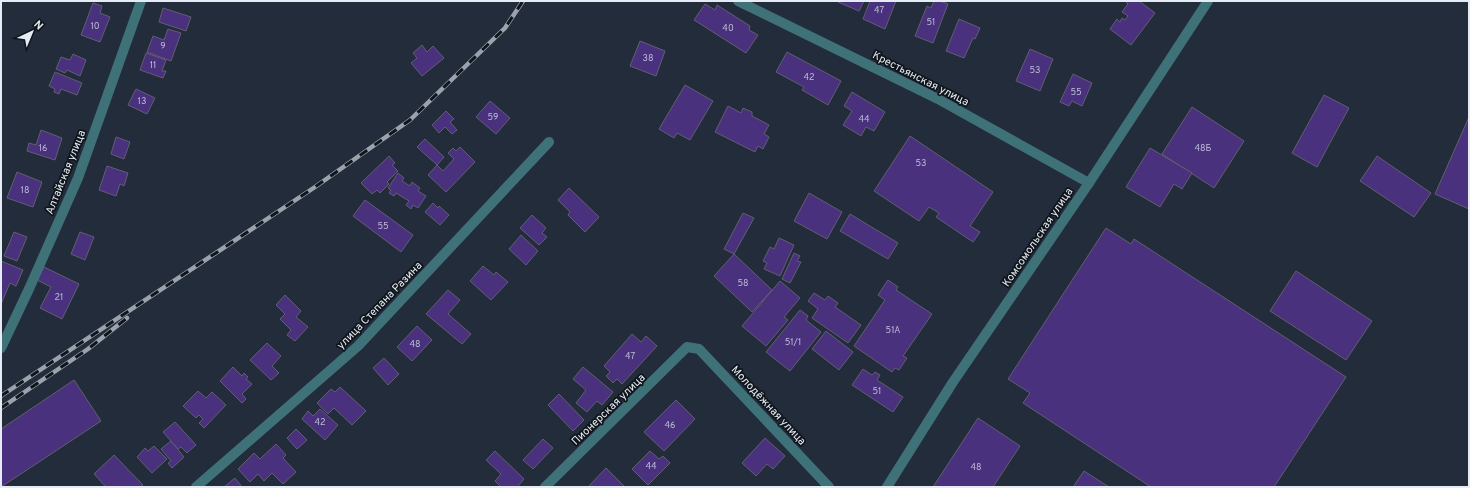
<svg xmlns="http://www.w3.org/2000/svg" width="1470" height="488" font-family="Overpass,sans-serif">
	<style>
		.building { fill: #49317d; stroke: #625e71 }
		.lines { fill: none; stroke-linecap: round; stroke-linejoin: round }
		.street { stroke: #3f7179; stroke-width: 10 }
		.rail-casing { stroke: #9aa2ad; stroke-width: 4.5 }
		.rail { stroke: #10141b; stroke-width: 3; stroke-dasharray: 9; stroke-linecap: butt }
		.labels { text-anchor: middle; stroke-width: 3.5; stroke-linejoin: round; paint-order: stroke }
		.number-label { font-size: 9px; fill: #bebdd7 }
		.street-label { font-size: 11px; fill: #e5ecf5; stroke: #10141b }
	</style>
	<rect width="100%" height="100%" fill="#222c3a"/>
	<g class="building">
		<path d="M839,1h25l-5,10 -21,-9z"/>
		<path d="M870,1h26l-11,28 -22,-10z"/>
		<path d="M934,1h6l8,3 -15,39 -18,-7 12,-30 4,2z"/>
		<path d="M1125,1h14l16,12 -24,32 -21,-16 7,-10 3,3 2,-4 3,2 3,-4 -6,-4 6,-8z"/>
		<path d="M93,3l9,3 -2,7 10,4 -10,25 -19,-7z"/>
		<path d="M705,4l10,6 2,-5 33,21 -1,4 9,5 -12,18 -52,-33z"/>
		<path d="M163,8l28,9 -5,14 -27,-9z"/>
		<path d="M959,19l21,9 -5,11 -2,-1 -9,20 -18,-7z"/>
		<path d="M168,29l13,4 -10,28 -24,-9 6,-16 11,4z"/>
		<path d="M640,41l25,10 -9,25 -26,-10z"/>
		<path d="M422,45l5,7 6,-6 11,12 -22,18 -11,-13 6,-5 -4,-5z"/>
		<path d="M1030,49l23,10 -13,32 -24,-10z"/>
		<path d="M787,52l54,29 -13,24 -26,-15 2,-3 -28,-15z"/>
		<path d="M146,53l20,7 -4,11h4l-3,7 -23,-8z"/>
		<path d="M73,54l13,6 -6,16 -13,-6 -2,3 -9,-4 5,-12 9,3z"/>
		<path d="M55,72l27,11 -5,12 -16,-6 -2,5 -5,-2 1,-3 -6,-3z"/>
		<path d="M1073,74l19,9 -10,23 -10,-5 -3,5 -9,-4z"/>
		<path d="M685,85l28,16 -23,39 -13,-7 -3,5 -15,-9z"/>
		<path d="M136,89l19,9 -8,16 -19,-9z"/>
		<path d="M852,92l33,20 -11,19 -8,-4 -5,9 -18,-11 9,-14 -8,-5z"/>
		<path d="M1324,95l25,13 -32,59 -25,-14z"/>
		<path d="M490,101l20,17 -14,16 -20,-17z"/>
		<path d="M728,106l13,7 2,-5 9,4v4l17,9 -5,9 5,3 -6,12 -5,-3 -3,6 -40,-20z"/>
		<path d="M1192,107l52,34 -30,47 -52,-34z"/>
		<path d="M446,111l8,8 -4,3 7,8 -5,4 -7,-7 -6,6 -7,-8z"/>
		<path d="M1469,117v92l-34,-15z"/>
		<path d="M41,130l21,8 -7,22 -28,-9 2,-8 7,2z"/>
		<path d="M910,136l83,56 -23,34 10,6 -7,10 -37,-25 3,-4 -10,-6 -10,14 -45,-30z"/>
		<path d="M116,137l14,5 -6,17 -13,-5z"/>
		<path d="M425,139l19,18 -7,8 -20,-18z"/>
		<path d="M460,147l15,15 -29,30 -18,-17 9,-10 6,6 11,-12 -6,-6 5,-5 3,3z"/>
		<path d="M1150,148l42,25 -10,16 -8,-5 -14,23 -34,-20z"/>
		<path d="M389,156l6,7 -3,2 6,6 -11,11 2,2 -9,9 -3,-3 -5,4 -11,-11z"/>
		<path d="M1377,156l54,37 -17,24 -54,-36z"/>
		<path d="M107,166l21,7 -4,13 -4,-2 -4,12 -17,-6z"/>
		<path d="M17,172l25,10 -9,25 -26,-9z"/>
		<path d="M398,173l6,5 -2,3 8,5 2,-4 8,6 -2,3 8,5 -8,12 -5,-3 -2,4 -5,-4 3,-4 -13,-8 -2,3 -5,-3 2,-3 -3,-2z"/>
		<path d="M569,188l30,29 -14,15 -17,-17 2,-3 -12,-12z"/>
		<path d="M809,193l33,19 -15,27 -33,-18z"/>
		<path d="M365,200l48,35 -12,17 -48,-36z"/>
		<path d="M433,203l5,5 1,-2 10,9 -9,10 -15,-13z"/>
		<path d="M743,213l11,5 -20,36 -10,-5z"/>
		<path d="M850,214l48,29 -10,16 -48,-28z"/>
		<path d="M532,215l14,13 -4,5 5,4 -8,8 -19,-17z"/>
		<path d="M1106,228l25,16 3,-5 212,138 -72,110h-123l-128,-84 7,-10 -22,-14z"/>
		<path d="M14,232l13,5 -10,24 -13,-5z"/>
		<path d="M80,232l14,5 -9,23 -14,-6z"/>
		<path d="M521,235l17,16 -12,14 -17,-16z"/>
		<path d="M779,238l15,7 -14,31 -16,-7 3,-6 -4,-2 7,-14 4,2z"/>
		<path d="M794,253l6,3 -3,5 4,1 -11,21 -8,-4z"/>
		<path d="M734,254l38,36 -20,22 -38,-36z"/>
		<path d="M1,261l22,9 -7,16 -6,-3 -9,21z"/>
		<path d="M483,266l11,9 2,-3 12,10 -17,18 -21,-19z"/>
		<path d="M44,267l35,17 -17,35 -22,-11 11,-21 -14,-7z"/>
		<path d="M1296,271l76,50 -26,39 -76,-49z"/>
		<path d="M888,280l10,7 -2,3 36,24 -29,42 4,2 -8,12 -4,-2 -3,4 -38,-26 31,-46 -7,-5z"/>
		<path d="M780,281l20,17 -16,19 4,3 -22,26 -24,-20z"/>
		<path d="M448,290l12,10 -12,14 23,20 -9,10 -36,-30z"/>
		<path d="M814,293l11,7 3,-4 10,7 -3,4 26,18 -13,18 -36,-25 6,-9 -10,-8z"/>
		<path d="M285,295l16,16 -5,6 12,10 -13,14 -8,-6 4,-5 -11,-11 5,-5 -9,-9z"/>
		<path d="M800,310l8,6 -2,4 15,12 -31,39 -24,-19z"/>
		<path d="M417,326l15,14 -20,21 -15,-14z"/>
		<path d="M826,331l27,21 -14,18 -27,-21z"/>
		<path d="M632,334l9,8 5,-6 11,10 -35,38 -5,-5 -4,4 -7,-7 4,-4 -6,-6z"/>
		<path d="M267,343l14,13 -9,10 7,7 -8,7 -21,-20z"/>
		<path d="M384,358l15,16 -11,11 -15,-17z"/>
		<path d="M233,367l9,9 2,-3 4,4 -2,2 6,5 -10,10 4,5 -4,4 -22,-22z"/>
		<path d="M583,367l30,25 -11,13 -5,-4 -10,11 -11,-9 10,-13 -13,-11z"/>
		<path d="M863,369l9,6 3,-3 5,3 -3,5 26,17 -10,15 -41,-27z"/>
		<path d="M74,380l27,41 -100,66v-58z"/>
		<path d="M340,387l26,24 -14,14 -18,-17 -6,6 -11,-11 14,-14 4,3z"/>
		<path d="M198,391l8,7 6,-6 14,13 -22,23 -5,-5 4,-4 -4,-4 -3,3 -13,-12z"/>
		<path d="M559,394l25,26 -11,11 -25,-26z"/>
		<path d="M676,400l19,19 -31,32 -20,-19z"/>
		<path d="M320,409l18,16 -13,15 -23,-21 6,-8 5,5z"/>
		<path d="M978,418l42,28 -27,41h-60z"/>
		<path d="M175,422l21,23 -9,8 -6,-6 -3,2 -15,-17z"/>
		<path d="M296,429l11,11 -10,9 -10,-11z"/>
		<path d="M765,438l20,18 -12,13 -6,-5 -11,12 -14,-13z"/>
		<path d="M543,439l10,9 -20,21 -10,-9z"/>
		<path d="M171,441l13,16 -12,11 -4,-5 3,-2 -10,-12z"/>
		<path d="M276,444l10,11 -3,3 13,14 -13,12 -11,-11 -8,8 -6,-7 -8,8 -12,-13 16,-16 6,6z"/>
		<path d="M154,446l13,13 -15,14 -15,-16 8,-9 3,3z"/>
		<path d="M495,451l29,28 -7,8h-16l-6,-6 6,-7 -15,-14z"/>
		<path d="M650,451l9,8 4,-3 7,7 -22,22 -16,-16z"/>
		<path d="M114,455l29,30 -3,2h-34l-12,-13z"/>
		<path d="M606,468l19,19h-35l-1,-1z"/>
		<path d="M1084,471l25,16h-36z"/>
		<path d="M235,478l7,9h-18z"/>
	</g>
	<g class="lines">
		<g class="street">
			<path d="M738,1l200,98 151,84"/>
			<path d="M1,348l28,-59 49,-111 63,-177"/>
			<path d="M196,487l162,-141 191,-204"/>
			<path d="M545,487l142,-140 12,2 130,138"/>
			<path d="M887,487l66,-105 136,-199 119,-182"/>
		</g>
		<g class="rail-casing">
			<g id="rail">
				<path d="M1,396l314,-209 95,-67 95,-92 18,-27"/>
				<path d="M1,408l87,-59 39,-31"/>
			</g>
		</g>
		<use href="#rail" class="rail"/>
	</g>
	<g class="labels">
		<g class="number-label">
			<text x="879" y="13">47</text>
			<text x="931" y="25">51</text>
			<text x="95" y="29">10</text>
			<text x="728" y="31">40</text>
			<text x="163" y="49">9</text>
			<text x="648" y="61">38</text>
			<text x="153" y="68">11</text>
			<text x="1035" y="73">53</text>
			<text x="809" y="80">42</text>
			<text x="1076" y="95">55</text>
			<text x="142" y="104">13</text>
			<text x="493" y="120">59</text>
			<text x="864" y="122">44</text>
			<text x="43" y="151">16</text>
			<text x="1203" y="151">48Б</text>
			<text x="921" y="166">53</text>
			<text x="25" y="193">18</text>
			<text x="383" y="229">55</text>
			<text x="743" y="286">58</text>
			<text x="59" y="300">21</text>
			<text x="893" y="333">51А</text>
			<text x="793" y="345">51/1</text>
			<text x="415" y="347">48</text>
			<text x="630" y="359">47</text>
			<text x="877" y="394">51</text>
			<text x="320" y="425">42</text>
			<text x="670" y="428">46</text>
			<text x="651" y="469">44</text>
			<text x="976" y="470">48</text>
		</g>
		<g class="street-label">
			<text transform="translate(921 78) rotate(27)" y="4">Крестьянская улица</text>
			<text transform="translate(65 172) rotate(-68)" y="4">Алтайская улица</text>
			<text transform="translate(1037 237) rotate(-56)" y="4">Комсомольская улица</text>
			<text transform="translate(379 305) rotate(-46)" y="4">улица Степана Разина</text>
			<text transform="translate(769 405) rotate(47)" y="4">Молодёжная улица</text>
			<text transform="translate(608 409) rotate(-44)" y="4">Пионерская улица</text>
		</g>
	</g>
	<rect width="1470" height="488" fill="none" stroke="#e5ecf5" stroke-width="4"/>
	<g transform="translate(32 32) rotate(44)" stroke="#10141b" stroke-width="3" paint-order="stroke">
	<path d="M0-3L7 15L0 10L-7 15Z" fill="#e5ecf5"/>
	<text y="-6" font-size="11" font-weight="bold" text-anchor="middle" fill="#e5ecf5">N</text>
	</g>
</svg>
